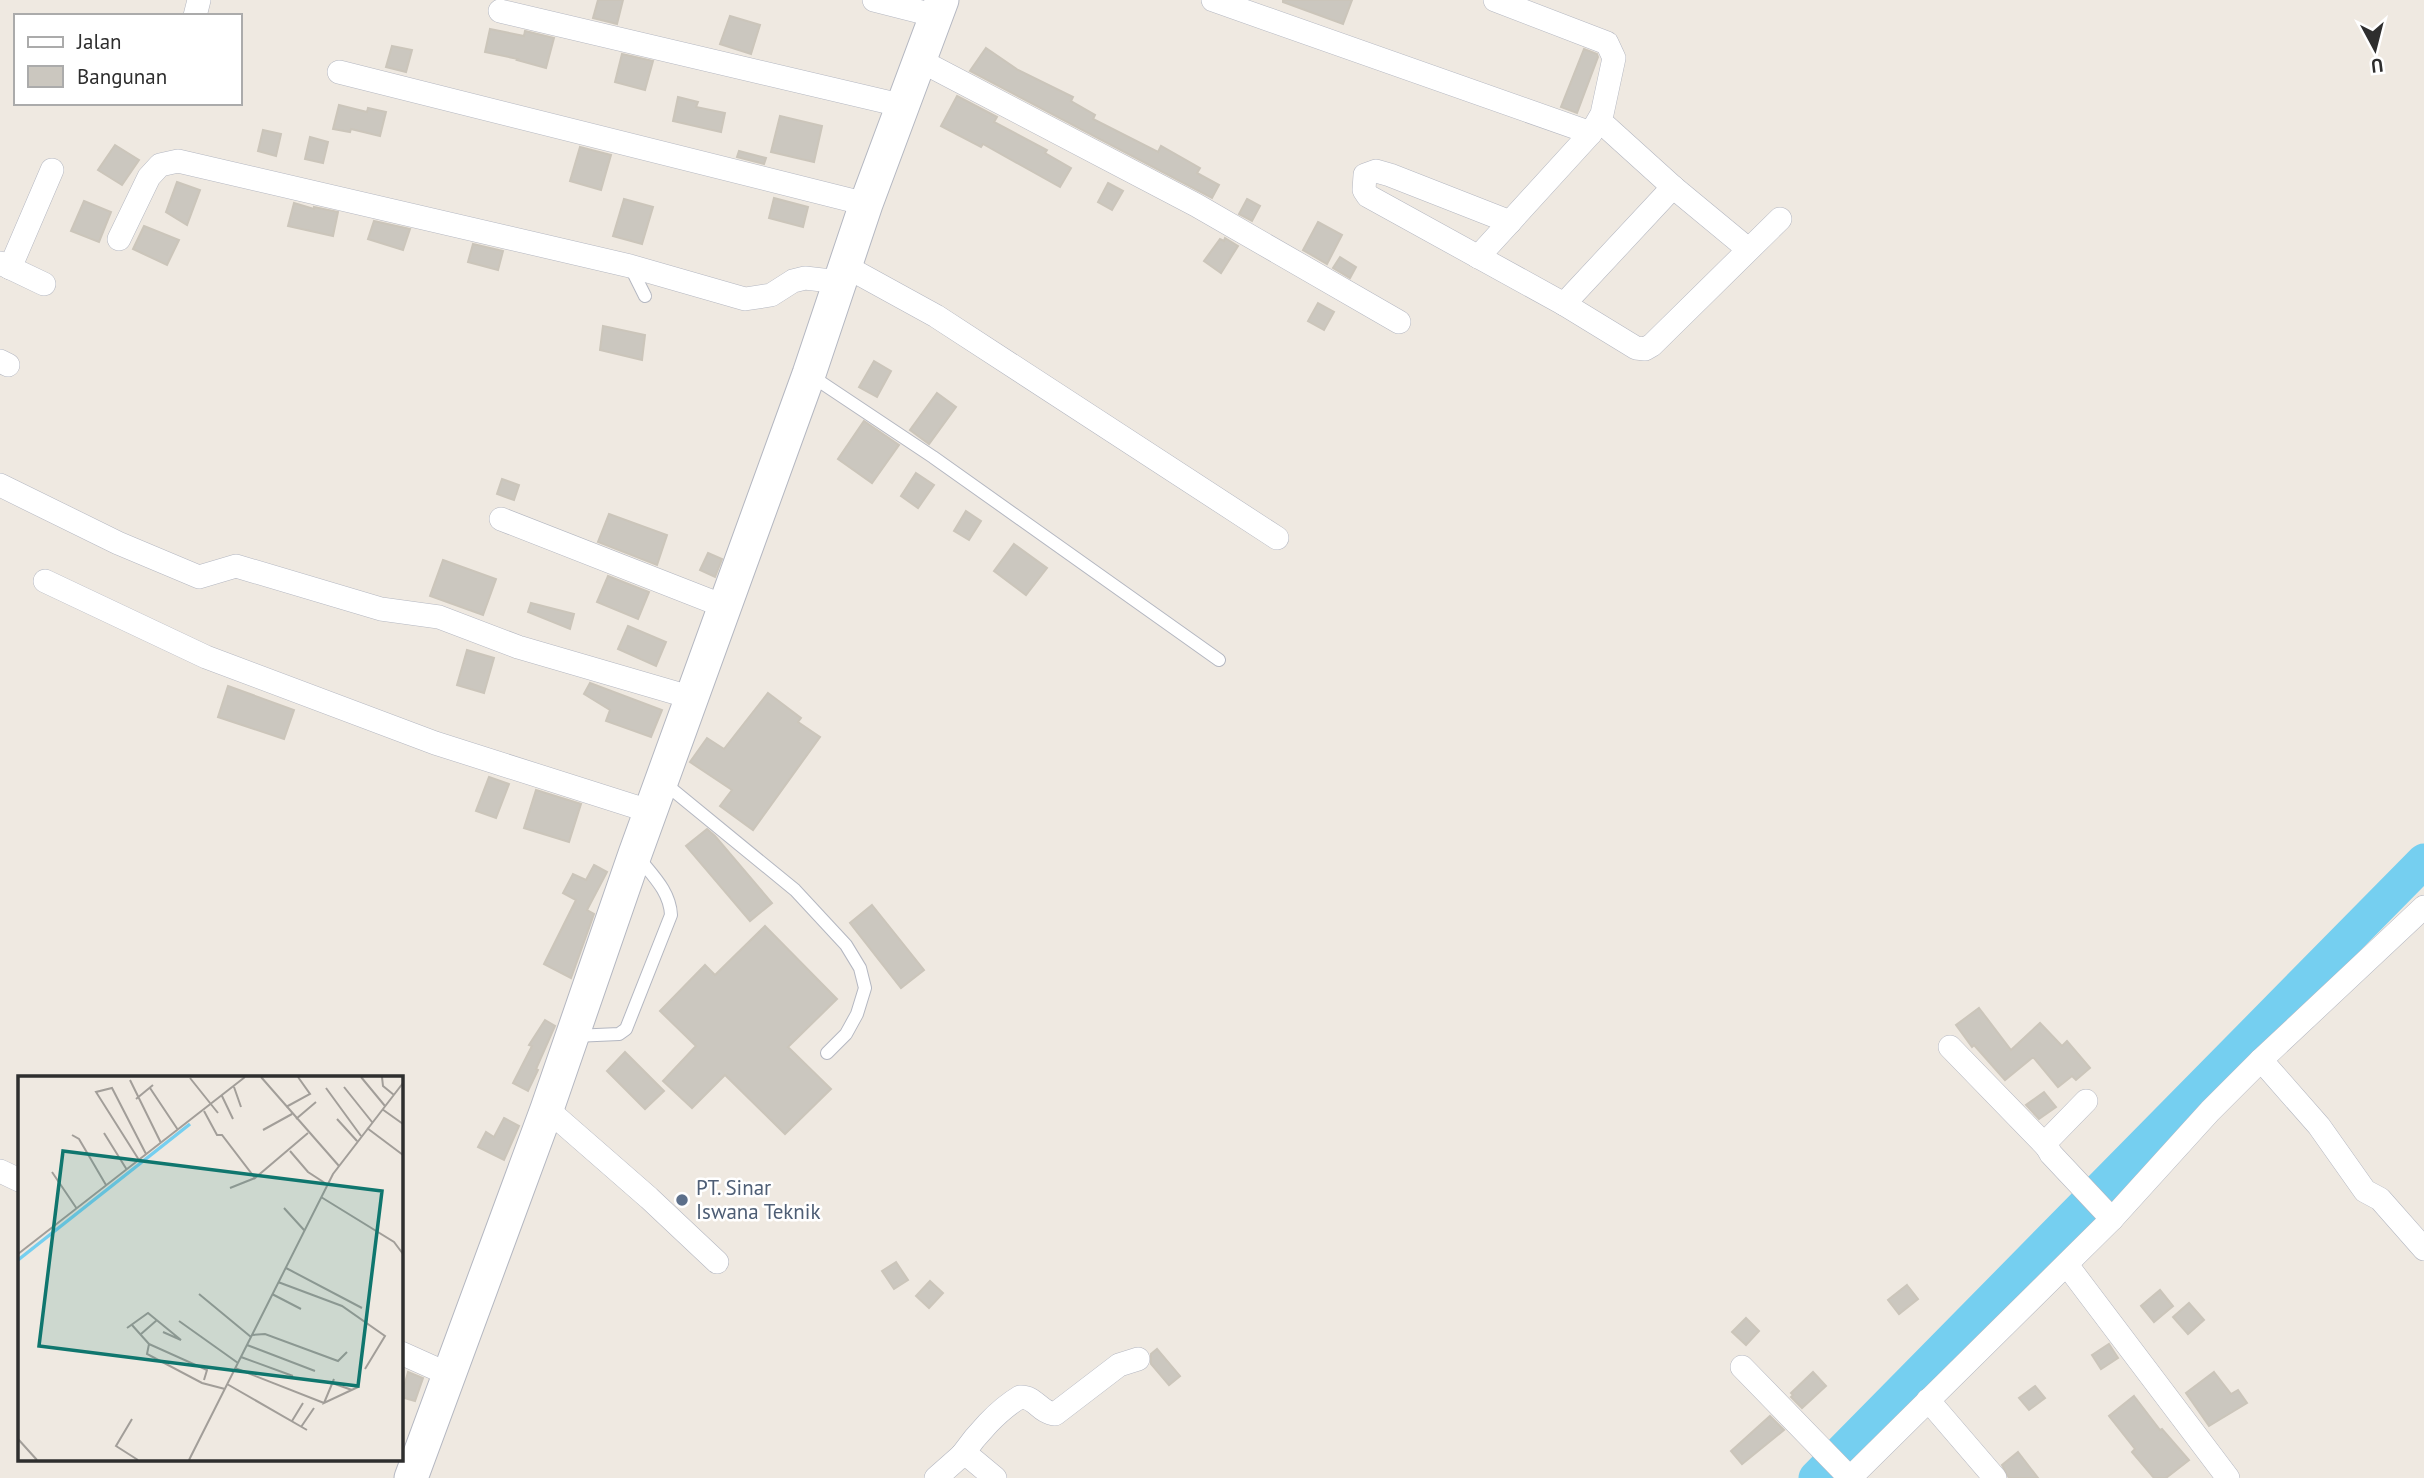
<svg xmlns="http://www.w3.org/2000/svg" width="2424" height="1478" font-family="'PT Sans',sans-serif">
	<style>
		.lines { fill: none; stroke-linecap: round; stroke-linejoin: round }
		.river { stroke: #75cff0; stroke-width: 35 }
		.building { fill: #cbc7bf; stroke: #cbc5ba; stroke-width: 2 }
		.lane-casing { stroke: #b4b7c1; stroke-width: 14 }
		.street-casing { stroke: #b4b7c1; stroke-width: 24 }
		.secondary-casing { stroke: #b4b7c1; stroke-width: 35 }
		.lane { stroke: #fff; stroke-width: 12 }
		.street { stroke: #fff; stroke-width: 23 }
		.secondary { stroke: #fff; stroke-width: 33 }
		.service-dot { fill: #5c6f8a; stroke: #fff; stroke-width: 2.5 }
		.labels { text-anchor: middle; stroke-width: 5; stroke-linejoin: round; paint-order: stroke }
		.service-label { font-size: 21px; fill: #4e5e75; stroke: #fff; text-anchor: start }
		.inset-river { fill: none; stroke: #75cff0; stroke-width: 3.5 }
		.inset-road { fill: none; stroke: #a29e99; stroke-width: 2 }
		.view { fill: #0f766e; fill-opacity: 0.15; stroke: #0f766e; stroke-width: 3.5 }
		.inset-edge { fill: none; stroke: #2e2e2e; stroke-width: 3.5 }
	</style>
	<rect width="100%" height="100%" fill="#efe9e1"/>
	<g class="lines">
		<path class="river" d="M1816,1478l608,-617"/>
	</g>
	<g class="building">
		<path d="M598,0h25l-6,24 -24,-6z"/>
		<path d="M1283,0h69l-9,24 -60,-22z"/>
		<path d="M730,16l30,9 -9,29 -31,-10z"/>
		<path d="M490,29l34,7 1,-5 29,7 -8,30 -29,-8 1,-1 -33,-7z"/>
		<path d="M392,46l20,4 -6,22 -20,-5z"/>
		<path d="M986,48l32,22 55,27 -2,4 24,14 -2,4 65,33 3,-6 39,22 -3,5 22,12 -7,13 -242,-127z"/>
		<path d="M1584,49l13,5 1,3 -21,56 -16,-6z"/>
		<path d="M622,54l31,7 -8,29 -30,-8z"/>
		<path d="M957,96l40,21 -3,5 53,28 -2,3 26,15 -11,19 -77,-43 -2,3 -40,-21z"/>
		<path d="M678,97l20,5 -2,5 29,6 -4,19 -48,-11z"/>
		<path d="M339,105l28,7 1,-4 18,4 -6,24 -29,-7 -1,3 -17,-3z"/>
		<path d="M780,116l42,10 -8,36 -43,-10z"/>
		<path d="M263,130l18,4 -5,22 -18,-5z"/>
		<path d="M310,137l18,5 -5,21 -18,-4z"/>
		<path d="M115,145l24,15 -17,25 -24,-15z"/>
		<path d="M580,147l31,8 -10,35 -31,-9z"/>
		<path d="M739,151l27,7 -2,6 -27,-7z"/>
		<path d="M177,182l23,8 -13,35 -21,-13z"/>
		<path d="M1108,183l15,8 -11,19 -14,-8z"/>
		<path d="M774,198l34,9 -5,20 -34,-9z"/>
		<path d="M624,199l29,8 -11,37 -29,-8z"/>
		<path d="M1247,199l13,7 -8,15 -13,-7z"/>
		<path d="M84,201l27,11 -12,30 -28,-11z"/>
		<path d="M294,203l20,6v-2l24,5 -5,24 -45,-10z"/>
		<path d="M374,221l36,8 -7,21 -35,-11z"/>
		<path d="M1318,222l24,13 -15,29 -24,-14z"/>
		<path d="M144,226l35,14 -12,25 -34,-16z"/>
		<path d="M1225,238l13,8 -17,27 -17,-12 16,-22 4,2z"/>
		<path d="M473,244l30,7 -5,19 -30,-8z"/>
		<path d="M1340,257l16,10 -6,11 -17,-10z"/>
		<path d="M1318,303l16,9 -10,18 -16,-9z"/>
		<path d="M603,326l42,9 -3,25 -42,-10z"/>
		<path d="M874,361l17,10 -14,26 -18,-10z"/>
		<path d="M937,393l19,14 -27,37 -19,-14z"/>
		<path d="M864,421l35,24 -27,38 -34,-24z"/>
		<path d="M916,473l18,12 -16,23 -17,-12z"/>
		<path d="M502,479l17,6 -5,15 -17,-6z"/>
		<path d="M966,511l15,10 -12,19 -15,-9z"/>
		<path d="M609,514l58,21 -10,30 -59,-23z"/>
		<path d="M1014,544l33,24 -21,27 -32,-24z"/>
		<path d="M708,553l14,6 -7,18 -15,-7z"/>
		<path d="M443,560l53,19 -13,36 -53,-19z"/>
		<path d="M608,576l41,16 -11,27 -41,-17z"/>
		<path d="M531,603l43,11 -4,15 -42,-17z"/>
		<path d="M628,626l38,16 -10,24 -38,-17z"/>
		<path d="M467,650l27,8 -10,35 -27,-8z"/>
		<path d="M590,683l72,27 -11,27 -45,-16 4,-11 -26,-16z"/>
		<path d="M228,686l66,24 -10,29 -66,-22z"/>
		<path d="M768,693l33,25 -3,4 22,15 -67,93 -33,-24 12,-16 -42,-28 17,-24 17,11z"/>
		<path d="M489,777l20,7 -13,34 -20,-7z"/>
		<path d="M536,790l45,14 -12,38 -45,-14z"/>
		<path d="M707,829l8,7 57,67 -22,18 -64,-75z"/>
		<path d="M594,865l13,7 -20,38 7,4 -23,64 -27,-14 32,-64 -13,-7 10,-19 13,6z"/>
		<path d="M872,905l52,65 -23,18 -51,-65z"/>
		<path d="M765,926l72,73 -49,48 43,42 -46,45 -60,-59 -33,33 -29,-27 33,-35 -36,-35 45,-46 10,10z"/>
		<path d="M1979,1008l32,42 29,-27 22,23 5,-5 23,27 -14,12 -4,-4 -14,11 -24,-29h-2l-27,22 -31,-35 -2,2 -16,-22z"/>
		<path d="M545,1020l10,6 -19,43 2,1 -10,21 -15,-8 19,-37 -3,-1z"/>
		<path d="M625,1052l39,39 -19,18 -38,-38z"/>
		<path d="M2044,1092l12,15 -17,12 -13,-14z"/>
		<path d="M504,1118l15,8 -15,34 -26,-13 8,-15 8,5z"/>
		<path d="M896,1262l12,18 -14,9 -12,-18z"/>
		<path d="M930,1281l13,12 -14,15 -13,-12z"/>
		<path d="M1907,1285l11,14 -19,15 -11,-14z"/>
		<path d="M2160,1290l13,16 -19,16 -13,-16z"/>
		<path d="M2189,1303l15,17 -16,14 -15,-17z"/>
		<path d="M1746,1318l13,13 -13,14 -14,-13z"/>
		<path d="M2109,1344l9,14 -17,11 -9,-14z"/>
		<path d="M1157,1349l23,27 -11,9 -18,-21v-10z"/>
		<path d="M408,1372l15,6 -8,23 -14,-4z"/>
		<path d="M1813,1372l13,14 -24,22 -11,-11 2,-2 -2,-2z"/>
		<path d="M2214,1372l17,22 7,-4 9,13 -38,23 -23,-33z"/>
		<path d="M2035,1386l10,12 -16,12 -10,-12z"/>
		<path d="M2134,1396l26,34 2,-1 27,31 -23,18h-12l-22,-26 3,-3 -26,-33z"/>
		<path d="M1770,1416l14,14 -42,34 -11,-13z"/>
		<path d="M2018,1452l20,26h-29l-7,-13z"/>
	</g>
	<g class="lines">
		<g class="lane-casing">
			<g id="lane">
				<path d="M630,266l15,30"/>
				<path d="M810,375l123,82 286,203"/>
				<path d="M663,782l132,108 51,55 14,23 5,20 -8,26 -11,20 -19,19"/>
				<path d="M574,1036l45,-2 7,-5 45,-114c-1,-24 -19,-40 -33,-58"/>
			</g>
		</g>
		<g class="street-casing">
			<g id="street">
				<path d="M874,0l63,16"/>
				<path d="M1213,0l378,133 11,-19 12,-56 -7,-15 -112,-43"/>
				<path d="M500,11l404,95"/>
				<path d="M195,16l4,-16"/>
				<path d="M921,61l275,144 203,117"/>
				<path d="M339,72l527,132"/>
				<path d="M1600,121l73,66 75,62"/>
				<path d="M1510,222l-120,-47 -14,-4 -11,4 -1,15 4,6 196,108 72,44 9,1 7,-4 128,-126"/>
				<path d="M119,239l30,-62 11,-12 18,-4 452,105 115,33 26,-4 22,-14 12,-3 35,4"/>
				<path d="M1478,257l113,-124"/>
				<path d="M0,263l44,21"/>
				<path d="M845,266l91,50 341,222"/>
				<path d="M10,268l42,-98"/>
				<path d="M1564,304l109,-117"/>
				<path d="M0,361l8,4"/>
				<path d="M0,485l118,58 81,34 37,-11 145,43 58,8 79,30 175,51"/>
				<path d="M501,519l225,88"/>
				<path d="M45,581l161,76 229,86 217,69"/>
				<path d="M1950,1047l97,100"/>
				<path d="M2261,1060l58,66 46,65 15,8 44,50"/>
				<path d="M2086,1101l-38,39 -1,7 4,7 61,65"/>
				<path d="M547,1109l102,89 68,64"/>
				<path d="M0,1171l19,9"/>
				<path d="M2067,1265l161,213"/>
				<path d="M401,1353l49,22"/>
				<path d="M1742,1367l108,111"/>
				<path d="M1928,1400l67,78"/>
				<path d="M962,1455c14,-20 36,-45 58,-58 15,-1 20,16 35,17l64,-49 19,-6"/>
				<path d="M936,1478l26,-23 9,3 24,20"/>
				<path d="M1850,1478l262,-259 98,-108 51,-51 163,-153"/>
			</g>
		</g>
		<g class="secondary-casing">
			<path id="secondary" d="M411,1478l136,-369 88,-255 174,-480 57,-170 76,-204"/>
		</g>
		<use href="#lane" class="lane"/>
		<use href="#street" class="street"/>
		<use href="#secondary" class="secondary"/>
	</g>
	<circle class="service-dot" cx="682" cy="1200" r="7"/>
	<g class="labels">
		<g class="service-label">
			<text x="696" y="1195">PT. Sinar<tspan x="696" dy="24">Iswana Teknik</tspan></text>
		</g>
	</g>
	<g transform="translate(18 1076)">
		<rect width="385" height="385" fill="#efe9e1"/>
		<path class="inset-river" d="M0,184l172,-136"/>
		<path class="inset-road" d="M243,1l78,89M343,1l24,29M364,1l1,9 11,9M172,2l28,35M112,4l31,63M216,11l7,20M326,11l28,35M132,12l28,42M308,12l35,48M204,20l11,23M118,23l17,-14M268,31l24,-13 -12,-17M364,33l21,15M186,35l13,24h5l33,43 53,-45M278,43l20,-17M319,43l20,22M349,52l36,27M245,54l29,-16M86,57l23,37M54,59l7,4 27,46M272,75l18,21 20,13M121,84l-43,-68 16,-4 34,66M34,96l25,37M212,112l25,-10M303,121l73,45 9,12M266,132l20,22M0,178l227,-177M268,192l76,40M260,206l64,24 43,30 -20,33M181,218l52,43M254,218l29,15M161,245l59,42M114,249l17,19M109,252l21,-15 33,27 -18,-8M123,258l16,-14M234,259l13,-1 73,27 9,-9M229,269l68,26M223,281l52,19M217,292l89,35M316,303l-10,24 34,-16M186,304l3,-10 -58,-26 -2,10 55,29 23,6M314,307l20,7M209,308l80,46M114,343l-16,27 22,14M274,345l11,-18M283,351l13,-19M0,363l19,21M171,384l144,-286 70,-91"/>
		<path class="view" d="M45,75l319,40 -24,195 -319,-40z"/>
		<rect width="385" height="385" class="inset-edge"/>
	</g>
	<rect x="14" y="14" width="228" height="91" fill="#ffffff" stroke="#ababab" stroke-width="2"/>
	<rect x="28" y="37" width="35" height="10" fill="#ffffff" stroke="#ababab" stroke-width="2"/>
	<text x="77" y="49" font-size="21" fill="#2e2e2e">Jalan</text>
	<rect x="28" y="66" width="35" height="21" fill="#cbc7bf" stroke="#ababab" stroke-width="2"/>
	<text x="77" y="84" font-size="21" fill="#2e2e2e">Bangunan</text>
	<g transform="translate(2375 49) rotate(173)" stroke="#ffffff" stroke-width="5" paint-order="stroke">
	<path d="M0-5L12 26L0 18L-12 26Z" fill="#2e2e2e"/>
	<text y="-10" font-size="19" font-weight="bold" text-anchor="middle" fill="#2e2e2e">U</text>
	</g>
</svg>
